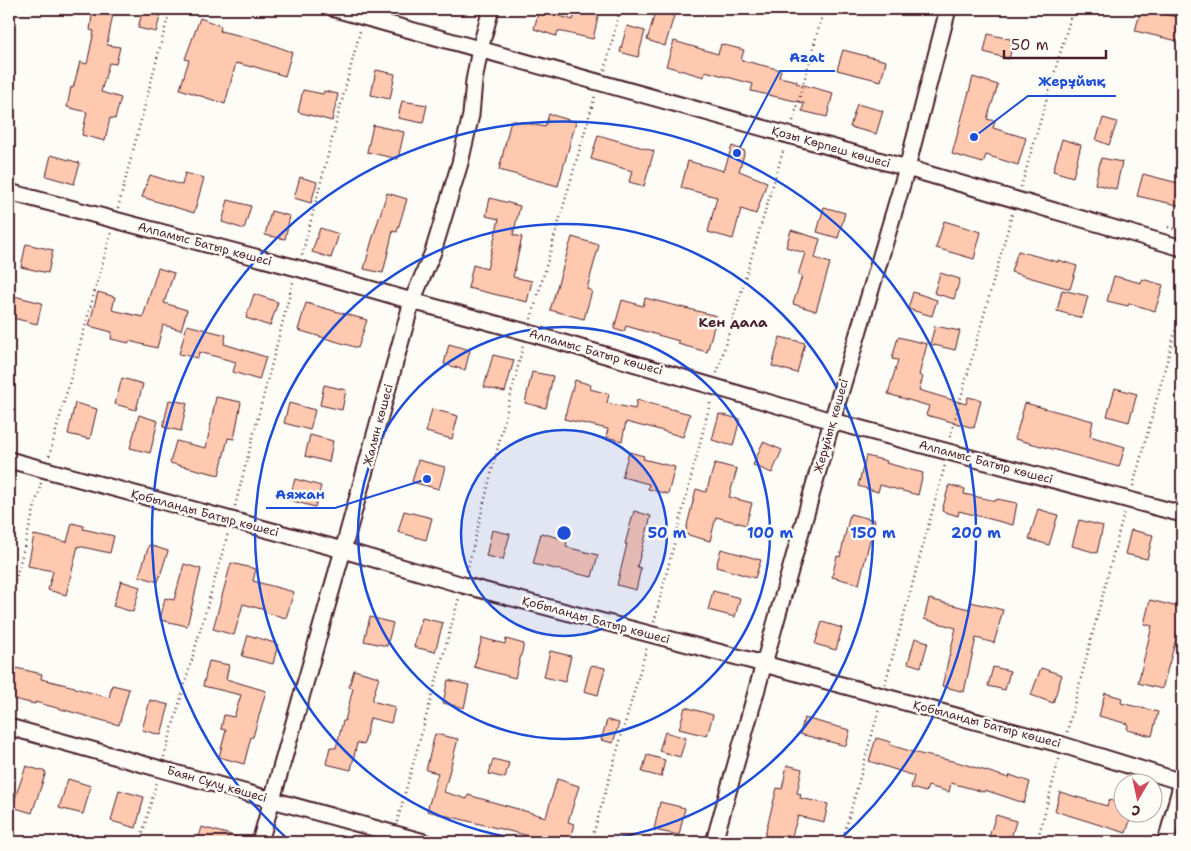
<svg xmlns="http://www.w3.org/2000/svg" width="1191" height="851" font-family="'Shantell Sans',sans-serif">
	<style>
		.building { fill: #ffc9b0; stroke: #4a1f2b }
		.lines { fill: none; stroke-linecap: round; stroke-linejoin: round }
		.street-casing { stroke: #4a1f2b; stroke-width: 19 }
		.path { stroke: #4a1f2b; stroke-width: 2.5; stroke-dasharray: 1 4; stroke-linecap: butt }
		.street { stroke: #fdfcf7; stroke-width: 15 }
		.ring { fill: none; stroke: #1d4ed8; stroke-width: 2.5 }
		.labels { text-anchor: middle; stroke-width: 5; stroke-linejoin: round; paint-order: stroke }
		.street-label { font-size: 12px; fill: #4a1f2b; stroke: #fdfcf7 }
		.neighbourhood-label { font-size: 14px; font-weight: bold; fill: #4a1f2b; stroke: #fdfcf7 }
		.centre { fill: #1d4ed8; stroke: #fdfcf7; stroke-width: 2.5 }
		.ring-label { font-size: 15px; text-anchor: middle; font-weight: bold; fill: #1d4ed8; stroke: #fdfcf7; stroke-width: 5; stroke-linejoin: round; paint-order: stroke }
		.leader { fill: none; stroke: #1d4ed8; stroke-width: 2 }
		.callout-dot { fill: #1d4ed8; stroke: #fdfcf7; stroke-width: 2 }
		.callout-label { font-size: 14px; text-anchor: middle; font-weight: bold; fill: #1d4ed8; stroke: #fdfcf7; stroke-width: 5; stroke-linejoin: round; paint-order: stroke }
	</style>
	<rect width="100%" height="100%" fill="#fdfcf7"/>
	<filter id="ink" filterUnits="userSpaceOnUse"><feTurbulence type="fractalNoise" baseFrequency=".02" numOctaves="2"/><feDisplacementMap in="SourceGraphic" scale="10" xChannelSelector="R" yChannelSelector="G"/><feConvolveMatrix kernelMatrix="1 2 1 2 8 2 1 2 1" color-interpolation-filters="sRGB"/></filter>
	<g filter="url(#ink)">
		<g class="building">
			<path d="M93,9h21l-7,36 13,2 -4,17 -7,-1 -8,29 20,6 -6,21 -5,-1 -5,23 -23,-6 5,-23 -20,-5 4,-20 2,1 7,-26 7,2 7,-33 -4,-1z"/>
			<path d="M143,9h19l-6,23 -18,-4z"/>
			<path d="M576,9h24l-7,30 -35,-8 -2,5 -22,-7 5,-19 34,10z"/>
			<path d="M1141,9l41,9v24l-47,-11z"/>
			<path d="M656,10l18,6 -9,30 -18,-6z"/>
			<path d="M200,18l21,8 -1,5 39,9 33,12 -7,24 -33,-10v1l-16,-4 -11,41 -45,-15 9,-29 -4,-1z"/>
			<path d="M627,26l18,5 -7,26 -18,-5z"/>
			<path d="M988,34l26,6 -5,19 -25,-7z"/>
			<path d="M674,41l44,13 3,-10 23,6 -3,10 40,10 -2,7 18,4 -1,2 37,10 -6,24 -25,-6 2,-8 -53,-12 2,-7 -48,-13 -1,6 -38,-11z"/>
			<path d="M843,50l43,11 -5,20 -44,-11z"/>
			<path d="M376,70l19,4 -5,25 -19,-4z"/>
			<path d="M973,77l25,8 -11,34 8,2 -2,7 33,10 -8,27 -32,-10 -3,8 -31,-9z"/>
			<path d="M303,90l20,4 1,-3 14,3 -6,27 -34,-9z"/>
			<path d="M402,101l25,4 -4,18 -25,-5z"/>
			<path d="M857,104l26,7 -7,23 -26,-7z"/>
			<path d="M549,114l27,8 -18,64 -59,-16 12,-50 34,7z"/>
			<path d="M1103,118l14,4 -8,23 -13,-5z"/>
			<path d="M373,125l31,7 -6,27 -31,-7z"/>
			<path d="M598,135l56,16 -10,35 -15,-4 3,-11 -41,-12z"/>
			<path d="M1062,139l19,6 -8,32 -20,-6z"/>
			<path d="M732,146l13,5 -6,20 28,11 -11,32 -15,-5 -8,30 -25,-7 9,-35 -36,-9 7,-27 36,10z"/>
			<path d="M51,155l29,8 -6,21 -28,-8z"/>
			<path d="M1101,158l21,4 -6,27 -21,-5z"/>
			<path d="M185,173l19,5 -10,35 -52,-16 8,-22 32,10z"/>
			<path d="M1143,174l39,10v22l-45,-10z"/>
			<path d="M300,177l17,5 -6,21 -17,-5z"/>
			<path d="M387,193l20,6 -10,33 -4,-1 -10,42 -19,-4 8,-29z"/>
			<path d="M490,198l30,8 -7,29 9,2 -9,40 19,4 -5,21 -59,-14 5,-23 14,4 12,-50 -13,-3z"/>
			<path d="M228,200l23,6 -7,23 -22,-7z"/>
			<path d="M824,207l21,6 -7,25 -21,-6z"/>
			<path d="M271,211l19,5 -5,23 -20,-4z"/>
			<path d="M944,221l37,11 -7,27 -38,-11z"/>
			<path d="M320,228l19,6 -8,24 -19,-6z"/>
			<path d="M791,230l29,9 -5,19 15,5 -14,48 -23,-7 9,-28 -4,-1 7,-22 -19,-6z"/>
			<path d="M572,237l27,8 -12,44 5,2 -8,28 -34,-9z"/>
			<path d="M26,244l27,6 -5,23 -27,-6z"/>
			<path d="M1018,251l40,11v-2l19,6 -7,23 -59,-17z"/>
			<path d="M158,268l16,5 -10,30 23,7 -6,20 -18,-5 -6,23 -28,-7v2l-18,-4 1,-7 -23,-6 9,-34 17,5 -3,13 31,7z"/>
			<path d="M940,273l20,6 -6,20 -20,-6z"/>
			<path d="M1114,276l27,7 1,-4 21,6 -8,26 -26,-8 -1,3 -21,-5z"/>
			<path d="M1062,290l26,6 -6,22 -25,-7z"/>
			<path d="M913,292l24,8 -5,16 -24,-7z"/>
			<path d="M254,294l24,8 -8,24 -24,-8z"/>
			<path d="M14,296l28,7 -5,21 -28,-7z"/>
			<path d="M645,298l72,18 -10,36 -29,-8 1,-3 -53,-15 -2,6 -10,-3 8,-29 21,6z"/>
			<path d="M306,303l61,17 -9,28 -60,-18z"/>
			<path d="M187,325l39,10 -2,9 42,13 -7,23 -26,-8 3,-10 -37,-10 -1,6 -19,-4z"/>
			<path d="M935,326l25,5 -5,19 -25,-6z"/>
			<path d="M780,337l25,6 -8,30 -25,-7z"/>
			<path d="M898,337l29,7 -8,31 4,2 -4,13 47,14 2,-7 13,3 -7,28 -48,-13 3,-9 -41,-12 10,-34 -6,-1z"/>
			<path d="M449,344l21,6 -5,20 -21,-6z"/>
			<path d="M493,355l21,5 -9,32 -21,-5z"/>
			<path d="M532,372l21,4 -7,32 -21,-5z"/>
			<path d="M122,378l21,6 -7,26 -21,-6z"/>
			<path d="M575,380l16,5 -1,4 19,5 -2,9 28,6 2,-9 53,14 -7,23 -37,-11 -1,1 -19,-5 -4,19 -16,-4 2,-8 -44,-10z"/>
			<path d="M324,385l22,5 -4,20 -22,-5z"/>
			<path d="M1115,388l22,6 -8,28 -22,-6z"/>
			<path d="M216,397l25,5 -7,37 -6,-1 -9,37 -49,-12 6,-22 30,7z"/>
			<path d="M169,400l18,3 -6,28 -18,-4z"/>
			<path d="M75,403l22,6 -7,30 -22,-5z"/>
			<path d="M289,403l26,7 -5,20 -26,-7z"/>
			<path d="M1025,403l68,18 -3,15 35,11 -6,20 -104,-28z"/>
			<path d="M432,409l26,7 -6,23 -26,-7z"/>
			<path d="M719,414l21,5 -7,27 -21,-6z"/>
			<path d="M139,415l19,6 -8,32 -20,-5z"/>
			<path d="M310,435l23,6 -4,21 -24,-6z"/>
			<path d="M763,442l19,8 -10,23 -19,-8z"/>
			<path d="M629,452l15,4 -1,3 32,8 -7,27 -20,-5 1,-5 -27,-7z"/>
			<path d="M866,456l21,5 -1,2 37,10 -5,22 -38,-10 -2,7 -20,-6z"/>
			<path d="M418,460l27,7 -6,22 -27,-7z"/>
			<path d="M715,463l22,6 -8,28 23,6 -6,22 -30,-8 -6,24 -25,-7 11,-45 10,3z"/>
			<path d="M295,479l26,7 -6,21 -26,-7z"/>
			<path d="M949,485l16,4 -1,5 32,7 1,-2 20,4 -4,22 -54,-14 -1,5 -16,-5z"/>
			<path d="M1038,509l20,6 -9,30 -20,-6z"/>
			<path d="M404,511l28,7 -6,22 -28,-8z"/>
			<path d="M634,511l17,5 -14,51 4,1 -5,22 -19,-5 10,-41h-2z"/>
			<path d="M850,514l25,6 -16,64 -27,-7 5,-21 3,1z"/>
			<path d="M1079,520l24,6 -6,27 -25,-7z"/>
			<path d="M72,523l12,3 -1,3 31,7 -4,17 -32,-7 -12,49 -18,-5 5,-19 -25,-5 6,-31 33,7z"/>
			<path d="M492,530l18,4 -7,26 -17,-4z"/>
			<path d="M1131,530l22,5 -6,24 -22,-5z"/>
			<path d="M541,533l26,7 -1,7 32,8 -6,22 -59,-13z"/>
			<path d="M149,545l19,6 -10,31 -19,-6z"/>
			<path d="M721,549l40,11 -6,18 -39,-11z"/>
			<path d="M231,563l25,6 -3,12 41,11 -8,26 -22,-6 1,-2 -22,-6 -9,31 -21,-6z"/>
			<path d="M184,564l17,5 -14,57 -27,-6 5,-22 9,2z"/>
			<path d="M121,581l19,6 -7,25 -20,-6z"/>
			<path d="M713,591l27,7 -5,19 -27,-7z"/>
			<path d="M929,599l40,10 2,-7 32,8 -9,33 -18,-5 -12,54 -22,-6 14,-58 -32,-9z"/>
			<path d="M1150,600l32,8v13l-3,11h-1l-16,57 -24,-6 14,-57 -8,-2z"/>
			<path d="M370,617l23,6 -6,23 -23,-5z"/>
			<path d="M422,618l21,5 -8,29 -21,-5z"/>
			<path d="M822,622l20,6 -6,22 -21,-6z"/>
			<path d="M248,635l30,9 -5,20 -31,-8z"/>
			<path d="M482,638l23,6 1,-5 18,5 -9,34 -41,-11z"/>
			<path d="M915,638l13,4 -7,25 -13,-4z"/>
			<path d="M550,651l21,5 -6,26 -21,-5z"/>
			<path d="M209,661l20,4 -3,14 40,12 -13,46h-2l-7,27 -25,-7 7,-27 -5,-1 3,-14 10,2 7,-22 -38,-9z"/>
			<path d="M591,665l14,3 -7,27 -14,-4z"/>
			<path d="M993,667l17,4 -5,19 -17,-4z"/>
			<path d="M16,668l26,6 -1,5 34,8v1l34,10 3,-13 17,4 -10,36 -84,-23v2l-26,-6z"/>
			<path d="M1041,668l21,7 -9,28 -22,-8z"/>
			<path d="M354,670l25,7 -7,24 23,6 -4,16 -21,-5 -6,26 -7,-1 -6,27 -25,-6 4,-17 6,1 7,-27h2l8,-33 -4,-1z"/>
			<path d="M448,680l21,5 -5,23 -21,-5z"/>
			<path d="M1105,693l17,5 -1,5 37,9 -6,24 -25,-6 1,-6 -29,-8z"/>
			<path d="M150,700l19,5 -8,30 -19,-5z"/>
			<path d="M685,707l28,8 -6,21 -28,-7z"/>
			<path d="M804,718l46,12 -4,16 -46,-12z"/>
			<path d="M607,720l12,3 -6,20 -12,-3z"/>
			<path d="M665,732l21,6 -6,19 -21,-6z"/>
			<path d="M435,734l23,5 -14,53 23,7 1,-4 78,22 11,-38 22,7 -11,36 6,2 -5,18h-15l-127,-31 11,-38 -12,-3z"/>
			<path d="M876,738l15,4 -1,3 30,9 37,8 52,16 1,-3 20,7 -6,21 -39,-13 -1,2 -33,-9 -2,9 -21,-6 -2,6 -15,-4 3,-12 -45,-15z"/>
			<path d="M647,755l18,5 -4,17 -19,-5z"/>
			<path d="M493,759l16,4 -4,15 -16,-4z"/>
			<path d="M787,765l15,4 -5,24 4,1 -1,4 28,6 -4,18 -26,-6 -8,26h-27l14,-54 5,1z"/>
			<path d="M26,766l20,6 -14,41 -20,-6z"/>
			<path d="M68,779l23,7 -8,28 -24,-6z"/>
			<path d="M119,790l25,7 -8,31 -25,-7z"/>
			<path d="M1060,792l47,14 2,-6 15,4v10h8l-6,19 -71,-22z"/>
			<path d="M660,802l25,6 -6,27 -25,-5z"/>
			<path d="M996,815l20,6 -6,21h-15l-7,-2z"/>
			<path d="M202,827l43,12v3h-48z"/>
		</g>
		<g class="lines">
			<g class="street-casing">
				<g id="street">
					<path d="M335,9l572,159 275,80"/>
					<path d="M9,192l288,76 115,33 114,31 306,89 350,93"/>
					<path d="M9,460l334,90 120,35 301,79 299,81 119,37"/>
					<path d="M9,727l415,115"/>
					<path d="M260,842l83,-292 69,-249 21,-49 27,-89 11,-48 3,-34 6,-32 11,-40"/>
					<path d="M714,842l118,-421 75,-253 41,-159"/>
					<path d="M1166,842l16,-60"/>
				</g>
			</g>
			<g class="path">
				<path d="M605,70l15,-61"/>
				<path d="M793,121l31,-112"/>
				<path d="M1021,187l52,-178"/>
				<path d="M118,208l52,-199"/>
				<path d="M1168,227l14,5"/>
				<path d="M302,255l58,-224"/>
				<path d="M531,319l64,-223"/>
				<path d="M717,373l67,-225"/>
				<path d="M950,437l62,-223"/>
				<path d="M49,456l62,-223"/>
				<path d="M1133,486l49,-180"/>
				<path d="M235,506l58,-224"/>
				<path d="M467,571l56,-225"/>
				<path d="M9,605l32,-122"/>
				<path d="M654,622l57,-222"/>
				<path d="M885,684l60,-219"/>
				<path d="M1067,732l57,-219"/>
				<path d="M164,757l64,-224"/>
				<path d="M397,822l62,-224"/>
				<path d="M140,842l17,-61"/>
				<path d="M591,842l56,-195"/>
				<path d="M842,842l37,-133"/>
				<path d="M1037,842l22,-83"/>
			</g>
			<use href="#street" class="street"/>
		</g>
	</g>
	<circle cx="564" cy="533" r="103" fill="#1d4ed8" fill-opacity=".12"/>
	<g class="ring">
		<circle cx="564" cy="533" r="103"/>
		<circle cx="564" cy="533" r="206"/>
		<circle cx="564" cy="533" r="309"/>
		<path d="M291 842A412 412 0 1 1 837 842"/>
	</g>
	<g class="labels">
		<g class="street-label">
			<text transform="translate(831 147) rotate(16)" y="4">Қозы Көрпеш көшесі</text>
			<text transform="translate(205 244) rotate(15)" y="4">Алпамыс Батыр көшесі</text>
			<text transform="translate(596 352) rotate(16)" y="4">Алпамыс Батыр көшесі</text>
			<text transform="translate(378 425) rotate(-75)" y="4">Жалын көшесі</text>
			<text transform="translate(831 426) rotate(-74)" y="4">Жерұйық көшесі</text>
			<text transform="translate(986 462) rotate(15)" y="4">Алпамыс Батыр көшесі</text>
			<text transform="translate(205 513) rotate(15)" y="4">Қобыланды Батыр көшесі</text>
			<text transform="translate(596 620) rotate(15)" y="4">Қобыланды Батыр көшесі</text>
			<text transform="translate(987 724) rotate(15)" y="4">Қобыланды Батыр көшесі</text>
			<text transform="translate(217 784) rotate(16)" y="4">Баян Сұлу көшесі</text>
		</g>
		<g class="neighbourhood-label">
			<text x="733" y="327">Кен дала</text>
		</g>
	</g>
	<circle cx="564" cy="533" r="8" class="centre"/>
	<g class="ring-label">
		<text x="667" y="538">50 m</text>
		<text x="770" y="538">100 m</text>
		<text x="873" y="538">150 m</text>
		<text x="976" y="538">200 m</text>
	</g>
	<path class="leader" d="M737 153L780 71H835M974 137L1028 96H1116M427 479L335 508H266"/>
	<g class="callout-dot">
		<circle cx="737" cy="153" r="5"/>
		<circle cx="974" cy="137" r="5"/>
		<circle cx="427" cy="479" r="5"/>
	</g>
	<g class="callout-label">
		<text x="807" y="62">Azat</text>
		<text x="1072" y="86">Жерұйық</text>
		<text x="300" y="499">Аяжан</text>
	</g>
	<rect width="1191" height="851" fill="none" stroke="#fdfcf7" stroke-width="30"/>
	<rect x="15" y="15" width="1161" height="821" fill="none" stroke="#4a1f2b" stroke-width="2" filter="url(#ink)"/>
	<g transform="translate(1138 798) rotate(189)"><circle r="24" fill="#fdfcf7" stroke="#b5a4a5"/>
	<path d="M0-4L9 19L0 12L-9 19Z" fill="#d1495b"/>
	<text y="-8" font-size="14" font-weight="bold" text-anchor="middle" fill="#4a1f2b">С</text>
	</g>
	<path d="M1004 50v8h102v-8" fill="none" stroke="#4a1f2b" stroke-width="2.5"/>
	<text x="1011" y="50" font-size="15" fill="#4a1f2b" stroke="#fdfcf7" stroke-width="4" paint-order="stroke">50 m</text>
</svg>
